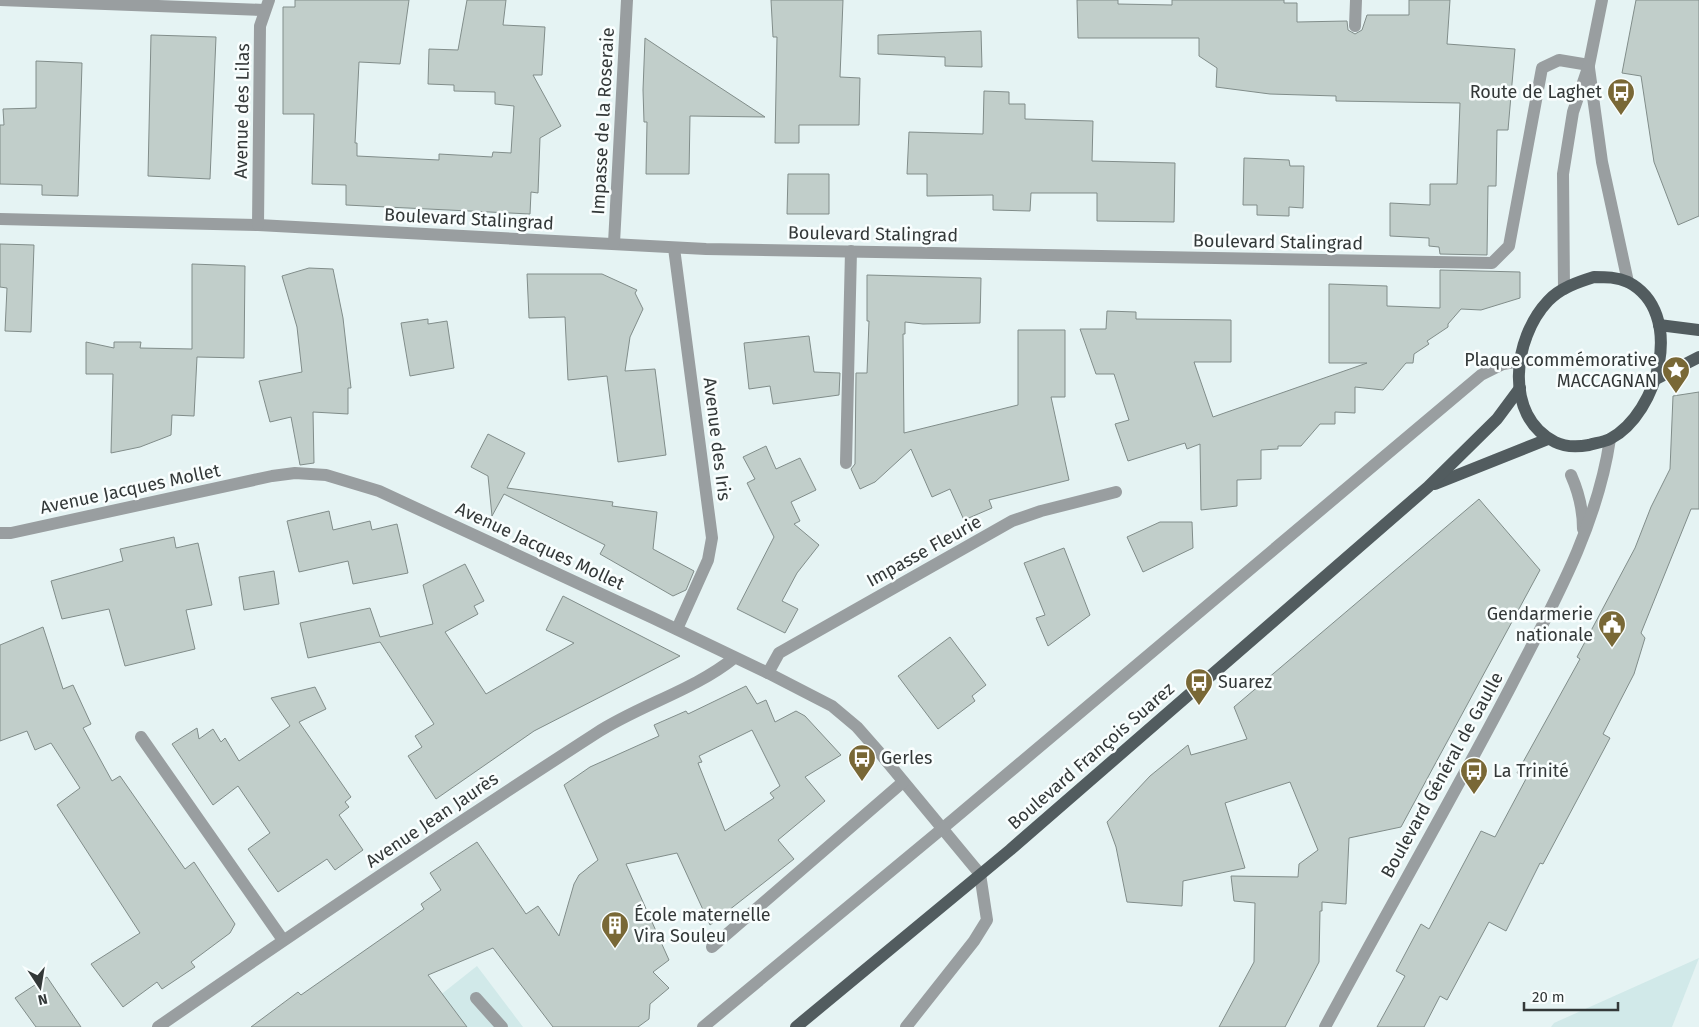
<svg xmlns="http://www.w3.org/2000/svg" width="1699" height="1027" font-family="'Fira Sans',sans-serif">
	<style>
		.built { fill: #d1e9e9 }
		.building { fill: #c1ceca; stroke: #818d8a; fill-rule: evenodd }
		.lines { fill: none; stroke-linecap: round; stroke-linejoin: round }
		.minor { stroke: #999ea0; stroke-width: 12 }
		.major { stroke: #525c5f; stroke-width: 12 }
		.labels { text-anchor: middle; stroke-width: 5; stroke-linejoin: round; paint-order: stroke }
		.poi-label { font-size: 18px; fill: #333838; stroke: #f9fefe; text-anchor: start }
		.street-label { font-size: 18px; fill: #333838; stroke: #f9fefe }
	</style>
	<rect width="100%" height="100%" fill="#e5f3f3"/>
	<g class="built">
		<path d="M1699,958l-27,69h-121l3,-4z"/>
		<path d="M477,966l46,61h-123z"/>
	</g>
	<g class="building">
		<path d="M295,0h114l-9,64 -41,-2 -4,81h2v13l82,4v-6l53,3 1,-5 18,1 3,-47 -19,-2v-12l-41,-1v-6l-26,-1 1,-35 29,1 9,-50h39l-3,25 42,2 -3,48h-9l28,51 -21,12 -2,55 -7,-1 -1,22 -184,-9v-20l-34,-1 2,-70h-31v-107h12z"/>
		<path d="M771,0h72l-3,77 20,1 -1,47h-60v18h-24l2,-106h-4z"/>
		<path d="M1077,0h41v4l54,1v-5h112v3h13v19l50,-1 1,9 7,4 7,-4 5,-15h42v-15h41l-3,44 68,5 -7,81h-11l-1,56h-8l-1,69 -47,-1 -1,-7 -10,-1v-8l-39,-2v-33l40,2v-21h27l3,-81 -124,-2v-5l-66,-2 -54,-7 1,-19 -18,-12v-18h-121z"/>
		<path d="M1636,0h63v216l-21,9 -24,-63 -13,-86 -19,-3z"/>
		<path d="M981,31l1,36 -37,-1v-9l-67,-3v-19z"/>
		<path d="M151,35l65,2 -6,142 -62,-3z"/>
		<path d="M645,38l33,22 87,57 -75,-1 -1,58h-43l1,-52h-3l-1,-32z"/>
		<path d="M36,61l46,2 -4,133 -36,-1v-10l-42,-1v-59h4l-1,-16 33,-1z"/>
		<path d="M984,91l25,1v12h16v15l68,2 -1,40 83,2 -1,59 -77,-1v-28h-66l-1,18 -37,-1v-15l-66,1v-22h-20l2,-42 74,2z"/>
		<path d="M1244,158l45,2 1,6h14l-1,42 -14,-1v9l-32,-1v-10h-14z"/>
		<path d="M788,174h41v40h-42z"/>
		<path d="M0,244l34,1 -3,87 -26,-1 2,-43 -7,-1z"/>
		<path d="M192,264l53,2 -1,92 -47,-1 -3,59 -22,-1 -1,20 -31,12 -29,6 2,-79h-27v-32l28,6v-6h27l-1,6 52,1z"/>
		<path d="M309,268l24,1 10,49 8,70h-3v26l-35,-2 1,51 -14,2 -9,-48 -21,5 -11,-41 43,-9 -5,-45 -15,-51z"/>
		<path d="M1440,270l80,2v26l-39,12 -20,-1 -13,15v3l-21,14 2,3 -15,10 -1,9h-7l-23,27 -28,-3v26l-20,-1v12h-15l-19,22h-23v3l-17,1v29l-24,1v26l-36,4 -1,-66 -13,5 -2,-6 -57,18 -13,-37 14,-4 -15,-46h-18l-16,-45h26l1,-18 29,1v7l95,1v42h-37l19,55 154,-54h-38v-79l58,2v20l53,2z"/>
		<path d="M527,274h75l35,16 -2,3 8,16 -13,28 -5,34 30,-2 11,86 -48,7 -11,-86 -39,4 -3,-63 -36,1z"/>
		<path d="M867,275l114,3 -1,45 -57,1 -18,-2v12h-2l1,99 114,-28v-75h47v67h-14l18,83 -80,20 3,8 -28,12 -14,-31 -18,8 -21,-48 -36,33 -15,7 -9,-20 4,-5 1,-91h11l2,-52h-2z"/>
		<path d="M428,319v5l19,-3 7,47 -44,8 -9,-53z"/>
		<path d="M809,336l5,36 26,1 -1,22 -66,9 -3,-18 -21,3 -5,-46z"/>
		<path d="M1699,392v117h-8l-50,124 4,5 -11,36 -31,60 7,4 -67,126 -3,-1 -34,68 -17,-9 -42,78 -7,-4 -16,31h-47l28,-51 -9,-5 25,-47 8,5 52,-98 14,6 32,-60 -10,-4 63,-114 -3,-2 58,-109 16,-41 19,-38 3,-73z"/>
		<path d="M488,434l37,19 -18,35 106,14 -1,4 45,6 -4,37 41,22 -8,19 -13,6 -73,-42 5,-9 -101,-51 -12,22 -4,-40 -17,-9z"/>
		<path d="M766,446l10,23 24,-11 16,32 -25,12 9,19 -6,3 25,21 -22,28 -15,28 16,8 -13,24 -48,-24 37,-72 -27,-54 8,-4 -12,-22z"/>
		<path d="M1479,499l61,71 -139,257 -52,11 -3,66 -24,-2v9h-2l-1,51 -34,65h-66l35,-65 1,-59 -21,-2 -3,-25 67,1 1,-13 19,-14 -28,-68 -65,21 20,65 -62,13 -1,25 -55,-4 -11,-55 -9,-25 43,-46 38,-31 3,10 56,-16 -13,-32z"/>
		<path d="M329,511l4,19 37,-9 2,9 25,-6 11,49 -55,11 -5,-23 -49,11 -12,-51z"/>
		<path d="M1160,522h32l1,26 -50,24 -16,-35z"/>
		<path d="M174,537l2,11 22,-5 14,62 -26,5 9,39 -70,17 -16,-57 -47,10 -11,-38 72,-20 -3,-12z"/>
		<path d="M1064,548l26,67 -42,31 -12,-28 9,-3 -21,-52z"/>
		<path d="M465,564l19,37 -10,5 4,8 -33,18 41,62 88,-51 -28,-13 17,-34 117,60 -146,75 -98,68 -28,-43 14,-9 -7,-11 19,-12 -54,-82 -72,16 -8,-35 70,-15 10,29 53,-13 -10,-39z"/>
		<path d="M274,571l5,33 -35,6 -5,-33z"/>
		<path d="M43,627l20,62 10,-4 18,39 -8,4 29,53 8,-5 65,93 9,-7 41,62 -5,9 -39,29 4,5 -33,22 -5,-7 -34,25 -32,-43 49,-31 -83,-128 23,-17 -29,-45 -16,7 -8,-19 -27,10v-96z"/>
		<path d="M950,637l36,48 -14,11 3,5 -37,28 -40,-53z"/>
		<path d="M746,686l11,18 9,-4 9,22 21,-11 9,5 36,39 -36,22 20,24 -47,39 16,19 -84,66 -33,-72 -51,11 43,96 -16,12 16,16 -19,16 -1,15 -11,8h-85l-60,-79 -65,27 39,52h-216l47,-35 3,3 123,-86 -3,-5 20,-14 -11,-17 47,-31 49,72 12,-8 21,30 15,-52 5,-9 19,-15 -34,-75 26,-18 69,-31 -5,-11 32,-14 2,3zM752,730l28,56 -10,7 4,5 -49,33 -27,-68 4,-1 -3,-6z"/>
		<path d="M315,687l11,22 -27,13 52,75 -6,5 4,5 -10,8 24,35 -28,20 -8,-11 -49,33 -30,-43 22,-16 -32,-47 -25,19 -41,-61 25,-16 2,11 14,-10 8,13 4,-4 14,23 51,-35 -19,-28z"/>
		<path d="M47,977l34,50h-45l-21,-29z"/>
	</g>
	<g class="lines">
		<g class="minor">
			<path d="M0,0l264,10"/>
			<path d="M1355,26l1,-26"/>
			<path d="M1589,68l13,94 26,120"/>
			<path d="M0,219l258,6 448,24 786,14 17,-17 33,-178 17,-8 30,5"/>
			<path d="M258,225l2,-199 9,-26"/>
			<path d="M614,243l13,-243"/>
			<path d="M674,248l38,290 -4,22 -31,69"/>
			<path d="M1564,289l-1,-115 10,-62 16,-47 13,-65"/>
			<path d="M846,463l5,-212"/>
			<path d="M1571,475c8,18 12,34 12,54"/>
			<path d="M0,533h11l261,-57 23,-3 31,2 53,16 274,127 115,55 64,33 25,21 22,25 101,122 7,46 -13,21 -68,86"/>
			<path d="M768,673l11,-20 233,-132 29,-10 75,-19"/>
			<path d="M141,737l142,203"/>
			<path d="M712,947l191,-165"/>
			<path d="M476,998l26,29"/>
			<path d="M158,1027c144,-100 290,-198 437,-293 44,-29 98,-43 139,-76"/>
			<path d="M703,1027l240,-199 538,-453 22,-11 17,-3"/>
			<path d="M1325,1027c61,-114 126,-226 186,-341 41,-80 86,-158 99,-247"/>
		</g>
		<g class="major">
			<path d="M1594,277c12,0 23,0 34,5 58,30 31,131 -18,157 -6,3 -14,4 -21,6 -11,2 -24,2 -34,-3 -52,-26 -42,-104 -7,-141 12,-13 30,-19 46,-24z"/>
			<path d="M1659,325l40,5"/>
			<path d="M1656,379l43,-22"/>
			<path d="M1435,484l113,-45"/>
			<path d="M796,1027l214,-177 418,-363 69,-68 23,-31"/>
		</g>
	</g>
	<defs>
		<g id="bus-pin" transform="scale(1.4375)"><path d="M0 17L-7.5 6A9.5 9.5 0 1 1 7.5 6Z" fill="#796836" stroke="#f9fefe"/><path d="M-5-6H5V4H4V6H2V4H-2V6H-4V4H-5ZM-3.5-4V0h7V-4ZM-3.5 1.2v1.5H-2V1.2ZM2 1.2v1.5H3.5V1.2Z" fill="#fff"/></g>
		<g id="sight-pin" transform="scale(1.4375)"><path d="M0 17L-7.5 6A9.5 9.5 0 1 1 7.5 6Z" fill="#796836" stroke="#f9fefe"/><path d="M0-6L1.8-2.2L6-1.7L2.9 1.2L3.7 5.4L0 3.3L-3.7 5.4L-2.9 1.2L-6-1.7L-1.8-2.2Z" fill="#fff"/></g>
		<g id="civic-pin" transform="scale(1.4375)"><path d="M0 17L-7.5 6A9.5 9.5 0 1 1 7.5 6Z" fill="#796836" stroke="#f9fefe"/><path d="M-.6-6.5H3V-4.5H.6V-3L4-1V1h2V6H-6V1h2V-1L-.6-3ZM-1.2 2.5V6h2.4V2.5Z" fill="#fff"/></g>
		<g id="building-pin" transform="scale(1.4375)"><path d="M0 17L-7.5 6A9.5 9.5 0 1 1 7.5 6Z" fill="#796836" stroke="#f9fefe"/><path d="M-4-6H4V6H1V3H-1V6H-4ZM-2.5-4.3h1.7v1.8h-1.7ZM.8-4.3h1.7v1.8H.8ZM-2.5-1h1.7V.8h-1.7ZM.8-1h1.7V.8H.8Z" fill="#fff"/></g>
	</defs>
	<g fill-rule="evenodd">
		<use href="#bus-pin" x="1621" y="92"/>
		<use href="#sight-pin" x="1676" y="370"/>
		<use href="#civic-pin" x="1612" y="624"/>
		<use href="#bus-pin" x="1199" y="682"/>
		<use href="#bus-pin" x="862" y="758"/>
		<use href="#bus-pin" x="1474" y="771"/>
		<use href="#building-pin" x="615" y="925"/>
	</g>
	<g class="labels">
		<g class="poi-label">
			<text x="1602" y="98" text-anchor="end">Route de Laghet</text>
			<text x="1657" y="366" text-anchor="end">Plaque commémorative<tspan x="1657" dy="21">MACCAGNAN</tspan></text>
			<text x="1593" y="620" text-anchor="end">Gendarmerie<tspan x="1593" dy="21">nationale</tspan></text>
			<text x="1218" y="688">Suarez</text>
			<text x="881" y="764">Gerles</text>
			<text x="1493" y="777">La Trinité</text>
			<text x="634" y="921">École maternelle<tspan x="634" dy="21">Vira Souleu</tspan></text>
		</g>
		<g class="street-label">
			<text transform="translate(242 111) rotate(-89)" y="6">Avenue des Lilas</text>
			<text transform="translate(603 121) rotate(-87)" y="6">Impasse de la Roseraie</text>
			<text transform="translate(469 219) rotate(3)" y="6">Boulevard Stalingrad</text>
			<text transform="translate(873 234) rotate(1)" y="6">Boulevard Stalingrad</text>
			<text transform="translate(1278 242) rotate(1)" y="6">Boulevard Stalingrad</text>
			<text transform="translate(717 439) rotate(83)" y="6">Avenue des Iris</text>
			<text transform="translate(130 489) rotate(-12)" y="6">Avenue Jacques Mollet</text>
			<text transform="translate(540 546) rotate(25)" y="6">Avenue Jacques Mollet</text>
			<text transform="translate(924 551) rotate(-29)" y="6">Impasse Fleurie</text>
			<text transform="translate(1091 756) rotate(-41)" y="6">Boulevard François Suarez</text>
			<text transform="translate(1442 775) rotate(-61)" y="6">Boulevard Général de Gaulle</text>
			<text transform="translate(432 820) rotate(-34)" y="6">Avenue Jean Jaurès</text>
		</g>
	</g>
	<g transform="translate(40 987) rotate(168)" stroke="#f9fefe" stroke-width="4" paint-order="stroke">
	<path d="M0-4L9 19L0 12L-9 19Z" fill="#333838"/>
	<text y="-8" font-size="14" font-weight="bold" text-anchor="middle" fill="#333838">N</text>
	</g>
	<path d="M1524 1002v8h94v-8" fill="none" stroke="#333838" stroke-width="2.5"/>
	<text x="1532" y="1002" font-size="15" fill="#333838" stroke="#f9fefe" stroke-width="4" paint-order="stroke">20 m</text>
</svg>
